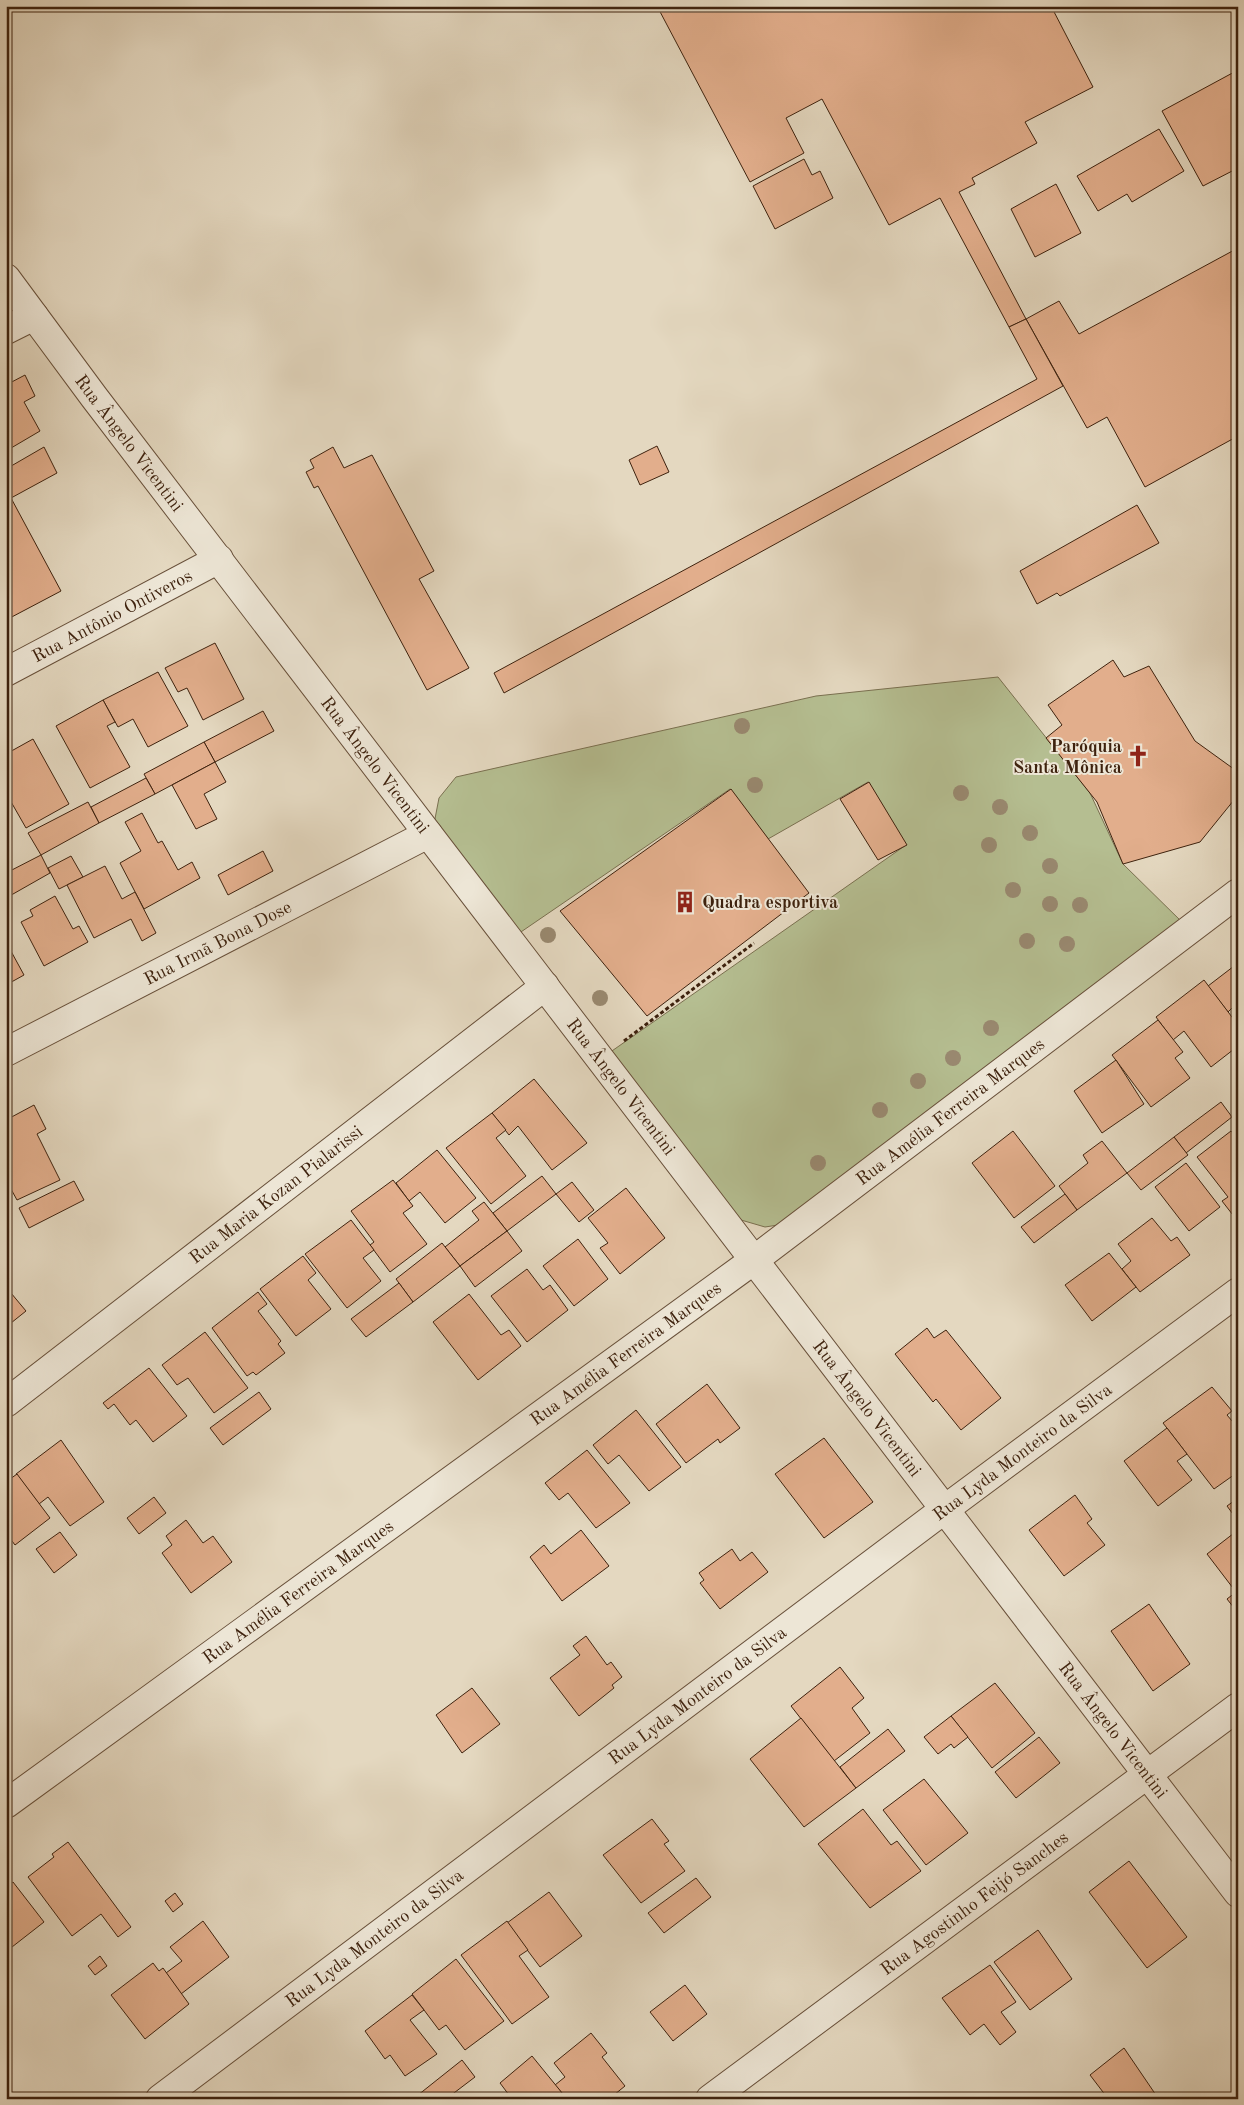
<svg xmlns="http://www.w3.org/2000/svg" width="1244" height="2105" font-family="'Old Standard TT',serif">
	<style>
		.green { fill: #b5be91; stroke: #7a7050 }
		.building { fill: #e2ae8c; stroke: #3e220e }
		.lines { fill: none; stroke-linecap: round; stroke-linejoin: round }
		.minor-casing { stroke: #68503a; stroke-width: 30 }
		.path { stroke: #3e220e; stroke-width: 3; stroke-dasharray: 4 2.5; stroke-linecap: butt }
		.minor { stroke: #ede6d6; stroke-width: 28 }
		.tree { fill: #998970 }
		.labels { text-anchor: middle; stroke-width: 4; stroke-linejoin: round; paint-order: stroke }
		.street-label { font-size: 18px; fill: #3e220e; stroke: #ede6d6 }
		.poi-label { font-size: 18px; font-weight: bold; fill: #3e220e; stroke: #ede6d6; text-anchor: end }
	</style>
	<rect width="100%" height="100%" fill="#e4d8c0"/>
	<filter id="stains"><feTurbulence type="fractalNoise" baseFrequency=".004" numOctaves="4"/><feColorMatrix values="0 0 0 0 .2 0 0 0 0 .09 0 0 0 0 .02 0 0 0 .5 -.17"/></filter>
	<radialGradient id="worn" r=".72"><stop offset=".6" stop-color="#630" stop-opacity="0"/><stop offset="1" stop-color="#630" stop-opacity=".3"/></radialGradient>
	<path class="green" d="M998,677l92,116 33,71 60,59 -392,300 -26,4 -24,-7 -23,-23 -109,-144 297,-208 -38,-63 -100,57 -38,-50 -215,147 -82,-107 6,-31 17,-21 360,-81z"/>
	<g class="building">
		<path d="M657,6h394l42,81 -68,35 12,21 -65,35 3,6 -16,8 67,127 -17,8 -69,-129 -51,27 -67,-126 -36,19 18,35 -54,29z"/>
		<path d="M1238,70v98l-35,18 -41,-75z"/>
		<path d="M1159,129l25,42 -52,31 -5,-8 -29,17 -21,-35z"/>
		<path d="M804,159l8,16 8,-4 13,27 -58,31 -22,-43z"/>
		<path d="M1056,184l25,49 -46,24 -24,-48z"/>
		<path d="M1238,248v188l-93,51 -38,-70 -20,11 -61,-109 33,-18 20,33z"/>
		<path d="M1026,319l37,67 -559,307 -10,-20 543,-294 -28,-52z"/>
		<path d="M25,375l10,21 -11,6 16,29 -34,20v-66z"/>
		<path d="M657,446l12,26 -29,13 -11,-25z"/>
		<path d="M44,447l13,26 -46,25 -5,-10v-19z"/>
		<path d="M333,447l11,21 28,-13 62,116 -15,8 50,89 -42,22 -109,-204 -4,2 -8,-16 8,-4 -4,-8z"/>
		<path d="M11,498l50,93 -55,29v-120z"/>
		<path d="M1137,505l22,38 -99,53 -3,-3 -20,11 -17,-33z"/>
		<path d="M215,643l29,56 -41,21 -16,-32 -9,4 -13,-24z"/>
		<path d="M1113,660l11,17 25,-11 46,75 43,31v23l-38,47 -77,22 -26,-62 -51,-64 16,-13 -14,-20z"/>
		<path d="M158,672l30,54 -40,21 -15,-28 -15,8 -15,-27z"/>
		<path d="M103,700l12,22 -8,4 23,41 -40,21 -34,-62z"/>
		<path d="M263,711l11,20 -59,31 -11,-20z"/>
		<path d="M33,739l36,65 -43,24 -20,-35v-39z"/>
		<path d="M204,742l11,20 -60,32 -11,-20z"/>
		<path d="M215,762l11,20 -22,12 13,25 -21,10 -24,-44z"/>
		<path d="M146,778l9,16 -56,29 -8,-16z"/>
		<path d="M869,782l38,63 -29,15 -38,-61z"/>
		<path d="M731,789l78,104 -162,123 -87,-105z"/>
		<path d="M88,802l11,21 -58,32 -13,-22z"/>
		<path d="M142,813l16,30 4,-2 16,29 14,-8 8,16 -56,31 -24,-46 21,-12 -16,-29z"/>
		<path d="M263,851l10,20 -45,24 -10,-20z"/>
		<path d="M41,855l9,18 -44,25v-25z"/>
		<path d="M71,856l12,21 -24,12 -11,-21z"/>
		<path d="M105,866l17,33 13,-7 21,41 -14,8 -11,-22 -37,19 -27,-53z"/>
		<path d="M55,896l18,33 6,-3 9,16 -44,24 -23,-44 12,-6 -3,-6z"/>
		<path d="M6,942l18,33 -18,10z"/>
		<path d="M1238,963v52l-6,-7 -4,4 -20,-26z"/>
		<path d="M1204,980l34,45v21l-27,21 -27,-36 -11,9 -17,-23z"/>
		<path d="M1158,1020l25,32 -8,6 15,20 -39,29 -39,-52z"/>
		<path d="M1116,1060l28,44 -42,29 -28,-42z"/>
		<path d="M534,1079l53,64 -35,27 -34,-44 -9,9 -17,-22z"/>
		<path d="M1221,1102l11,15 -46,36 -12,-16z"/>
		<path d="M34,1105l12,24 -9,5 23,46 -43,20 -11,-20v-60z"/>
		<path d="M492,1113l14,17 -10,8 30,38 -35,28 -45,-56z"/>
		<path d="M1013,1131l42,55 -41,32 -42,-55z"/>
		<path d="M1231,1131l7,8v79l-2,1 -14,-18 6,-4 -31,-40z"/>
		<path d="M1174,1137l14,18 -47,35 -14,-17z"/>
		<path d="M1102,1141l25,32 -50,37 -18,-24 29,-23 -5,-8z"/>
		<path d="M437,1150l39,48 -31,25 -25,-31 -11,9 -13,-18z"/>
		<path d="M1186,1163l34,44 -31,24 -34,-44z"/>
		<path d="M542,1176l14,18 -49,37 -14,-18z"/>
		<path d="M393,1180l20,26 -10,7 24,31 -37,28 -20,-27 4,-3 -23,-31z"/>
		<path d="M74,1181l10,19 -55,28 -10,-20z"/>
		<path d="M572,1182l22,28 -15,12 -23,-28z"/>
		<path d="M626,1188l39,50 -45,36 -20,-26 8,-5 -20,-25z"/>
		<path d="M1065,1194l12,16 -43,33 -13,-16z"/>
		<path d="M484,1202l23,29 -47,35 -15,-19 34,-27 -7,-9z"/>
		<path d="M1152,1218l19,23 6,-4 13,18 -50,37 -18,-23 9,-8 -13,-17z"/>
		<path d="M351,1220l23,30 -11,8 18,23 -34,27 -42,-54z"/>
		<path d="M507,1231l15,20 -47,36 -15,-21z"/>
		<path d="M578,1239l30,40 -34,27 -31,-40z"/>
		<path d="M442,1243l18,23 -47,36 -17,-23z"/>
		<path d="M1109,1253l27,34 -44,34 -27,-36z"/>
		<path d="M303,1256l13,17 -8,7 23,29 -35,27 -36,-47z"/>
		<path d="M527,1269l16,21 7,-5 18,25 -41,32 -36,-46z"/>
		<path d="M399,1283l14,19 -47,35 -15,-18z"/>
		<path d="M6,1287l20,24 -20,16z"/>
		<path d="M258,1292l9,12 -9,7 23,30 -3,3 7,9 -29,22 -3,-3 -6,4 -35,-48z"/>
		<path d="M469,1294l32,41 8,-5 12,16 -43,34 -45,-58z"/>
		<path d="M927,1328l7,10 12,-8 55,68 -40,32 -25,-31 -3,3 -38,-48z"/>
		<path d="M205,1332l43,56 -34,25 -26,-35 -11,7 -15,-20z"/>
		<path d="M149,1368l38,48 -34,26 -17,-22 -6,5 -16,-21 -6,5 -5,-6z"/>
		<path d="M707,1384l33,44 -20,15 -2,-4 -32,24 -30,-39z"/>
		<path d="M1212,1387l20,24 -5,4 11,13v44l-24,17 -51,-66z"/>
		<path d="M259,1392l12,17 -48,36 -13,-17z"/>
		<path d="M636,1410l45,57 -32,24 -30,-36 -11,9 -15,-19z"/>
		<path d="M1167,1428l20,26 -10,7 15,19 -34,26 -34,-45z"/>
		<path d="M824,1438l49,64 -49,36 -49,-64z"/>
		<path d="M61,1440l43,62 -34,24 -22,-29 -9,7 -23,-30z"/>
		<path d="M587,1450l43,53 -34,25 -28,-35 -9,7 -14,-17z"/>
		<path d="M17,1474l33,44 -35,27 -9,-12v-51z"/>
		<path d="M1075,1495l17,24 -5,4 18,22 -41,31 -35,-46z"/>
		<path d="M154,1497l12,16 -27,21 -12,-16z"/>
		<path d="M1238,1498v23l-11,-15z"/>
		<path d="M186,1520l17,23 10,-7 19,26 -41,31 -29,-40 10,-8 -6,-9z"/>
		<path d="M581,1530l28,36 -47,35 -32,-44 14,-12 7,9z"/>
		<path d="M1238,1530v83l-11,-14 9,-7 -29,-38z"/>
		<path d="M60,1532l17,23 -23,18 -18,-24z"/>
		<path d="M732,1549l8,12 12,-9 16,20 -48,37 -20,-26 4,-3 -5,-7z"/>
		<path d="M1149,1604l41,60 -37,27 -42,-60z"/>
		<path d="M586,1636l21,29 4,-3 11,15 -10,8 2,3 -35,28 -29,-38 30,-23 -7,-9z"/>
		<path d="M840,1667l24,31 -12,10 18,25 -36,28 -43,-55z"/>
		<path d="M995,1683l40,50 -43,35 -41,-52z"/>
		<path d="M472,1688l28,36 -38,29 -26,-38z"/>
		<path d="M951,1716l17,21 -14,11 -3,-4 -13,10 -14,-17z"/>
		<path d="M801,1718l55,70 -52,39 -54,-68z"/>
		<path d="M888,1729l17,22 -49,37 -16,-21z"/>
		<path d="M1039,1737l21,26 -44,35 -21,-26z"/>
		<path d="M924,1779l44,54 -42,32 -43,-55z"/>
		<path d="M863,1809l28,36 6,-4 24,30 -51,37 -52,-64z"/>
		<path d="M652,1819l17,22 -5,3 21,27 -44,32 -38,-48z"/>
		<path d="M68,1842l63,85 -13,10 -17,-23 -29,22 -44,-59 26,-20 -2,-3z"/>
		<path d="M1129,1861l58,76 -40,31 -58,-76z"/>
		<path d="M696,1878l15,19 -47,36 -16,-20z"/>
		<path d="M13,1882l31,40 -32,25 -6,-8v-52z"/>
		<path d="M549,1892l33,44 -42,31 -33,-44z"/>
		<path d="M175,1893l8,11 -10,8 -8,-11z"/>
		<path d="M203,1921l26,36 -48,37 -15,-21 16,-12 -12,-14z"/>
		<path d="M507,1921l21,29 -9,6 30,41 -37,27 -51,-69z"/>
		<path d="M1038,1930l34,49 -42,31 -36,-48z"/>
		<path d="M100,1956l7,10 -12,9 -7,-9z"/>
		<path d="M456,1959l48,62 -39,29 -19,-25 -7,5 -27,-36z"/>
		<path d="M153,1963l6,8 4,-3 26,36 -44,35 -34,-44z"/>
		<path d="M990,1965l26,37 -15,10 15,20 -16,13 -16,-21 -14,11 -28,-37z"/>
		<path d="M685,1985l22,29 -34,27 -23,-29z"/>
		<path d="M412,1995l12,15 -14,10 27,34 -32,22 -15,-21 -5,4 -20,-28z"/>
		<path d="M591,2033l16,20 -5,4 23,29 -16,13h-42l-12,-14 10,-8 -11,-14z"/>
		<path d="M1124,2048l34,50 -1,1h-55l4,-3 -16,-21z"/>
		<path d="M532,2056l35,43h-55l-12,-16z"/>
		<path d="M462,2060l13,17 -29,22h-33z"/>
	</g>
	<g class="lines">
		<g class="minor-casing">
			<g id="minor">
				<path id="s1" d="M6,278l88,119 1144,1496"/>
				<path d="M6,330l28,-14"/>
				<path id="s2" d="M6,672l213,-113"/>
				<path id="s3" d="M6,1052l422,-218"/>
				<path id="s4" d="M6,1403l539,-417"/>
				<path id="s5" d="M6,1804l748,-544 484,-367"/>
				<path id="s6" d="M160,2099l785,-590 293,-217"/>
				<path id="s7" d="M710,2099l528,-392"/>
			</g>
		</g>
		<path class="path" d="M624,1041l130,-98"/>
		<use href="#minor" class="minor"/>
	</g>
	<g class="tree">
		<circle cx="742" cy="726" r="8"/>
		<circle cx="755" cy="785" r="8"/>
		<circle cx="961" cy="793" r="8"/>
		<circle cx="1000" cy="807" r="8"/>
		<circle cx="1030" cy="833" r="8"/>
		<circle cx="989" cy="845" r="8"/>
		<circle cx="1050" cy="866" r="8"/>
		<circle cx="1013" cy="890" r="8"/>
		<circle cx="1050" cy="904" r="8"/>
		<circle cx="1080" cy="905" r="8"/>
		<circle cx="548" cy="935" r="8"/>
		<circle cx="1027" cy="941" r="8"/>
		<circle cx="1067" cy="944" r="8"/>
		<circle cx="600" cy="998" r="8"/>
		<circle cx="991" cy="1028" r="8"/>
		<circle cx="953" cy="1058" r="8"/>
		<circle cx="918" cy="1081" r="8"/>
		<circle cx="880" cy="1110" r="8"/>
		<circle cx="818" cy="1163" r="8"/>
	</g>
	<defs>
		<g id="church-bare" transform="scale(1.725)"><path d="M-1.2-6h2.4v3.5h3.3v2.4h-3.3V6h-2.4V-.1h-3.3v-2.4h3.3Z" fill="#8f2418" stroke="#ede6d6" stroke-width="2.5" paint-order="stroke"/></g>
		<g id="building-bare" transform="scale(1.725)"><path d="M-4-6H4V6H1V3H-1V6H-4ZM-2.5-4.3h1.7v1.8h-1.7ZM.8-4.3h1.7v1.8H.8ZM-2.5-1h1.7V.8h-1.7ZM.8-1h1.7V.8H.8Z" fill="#8f2418" stroke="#ede6d6" stroke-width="2.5" paint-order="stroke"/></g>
	</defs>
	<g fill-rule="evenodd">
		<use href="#church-bare" x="1138" y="756"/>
		<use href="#building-bare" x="685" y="902"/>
	</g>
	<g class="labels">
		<g class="street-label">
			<text dy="6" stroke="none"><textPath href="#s1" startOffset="206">Rua Ângelo Vicentini</textPath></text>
			<text dy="6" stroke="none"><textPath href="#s2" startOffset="120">Rua Antônio Ontiveros</textPath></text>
			<text dy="6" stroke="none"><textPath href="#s1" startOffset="611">Rua Ângelo Vicentini</textPath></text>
			<text dy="6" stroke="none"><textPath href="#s3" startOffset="238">Rua Irmã Bona Dose</textPath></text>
			<text dy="6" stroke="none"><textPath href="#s1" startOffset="1016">Rua Ângelo Vicentini</textPath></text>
			<text dy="6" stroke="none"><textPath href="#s5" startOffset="1171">Rua Amélia Ferreira Marques</textPath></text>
			<text dy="6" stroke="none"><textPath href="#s4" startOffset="341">Rua Maria Kozan Pialarissi</textPath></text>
			<text dy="6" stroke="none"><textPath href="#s5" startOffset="766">Rua Amélia Ferreira Marques</textPath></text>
			<text dy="6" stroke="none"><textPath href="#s1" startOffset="1421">Rua Ângelo Vicentini</textPath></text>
			<text dy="6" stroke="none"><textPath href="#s6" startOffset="1078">Rua Lyda Monteiro da Silva</textPath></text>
			<text dy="6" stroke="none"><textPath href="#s5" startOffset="361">Rua Amélia Ferreira Marques</textPath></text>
			<text dy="6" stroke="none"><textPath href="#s6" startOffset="672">Rua Lyda Monteiro da Silva</textPath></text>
			<text dy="6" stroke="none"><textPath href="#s1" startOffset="1826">Rua Ângelo Vicentini</textPath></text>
			<text dy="6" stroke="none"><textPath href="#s7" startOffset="329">Rua Agostinho Feijó Sanches</textPath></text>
			<text dy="6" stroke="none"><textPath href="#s6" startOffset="268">Rua Lyda Monteiro da Silva</textPath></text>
		</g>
		<g class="poi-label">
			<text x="1122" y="752">Paróquia<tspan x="1122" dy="21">Santa Mônica</tspan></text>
			<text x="702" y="908" text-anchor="start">Quadra esportiva</text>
		</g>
	</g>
	<rect width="1244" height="2105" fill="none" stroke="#e4d8c0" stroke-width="25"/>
	<rect x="8" y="8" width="1229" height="2090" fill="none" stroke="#3e220e" stroke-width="2.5"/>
	<rect x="12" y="12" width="1219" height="2080" fill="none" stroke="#3e220e"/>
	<rect width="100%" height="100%" filter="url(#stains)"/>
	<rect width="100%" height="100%" fill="url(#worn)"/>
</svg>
